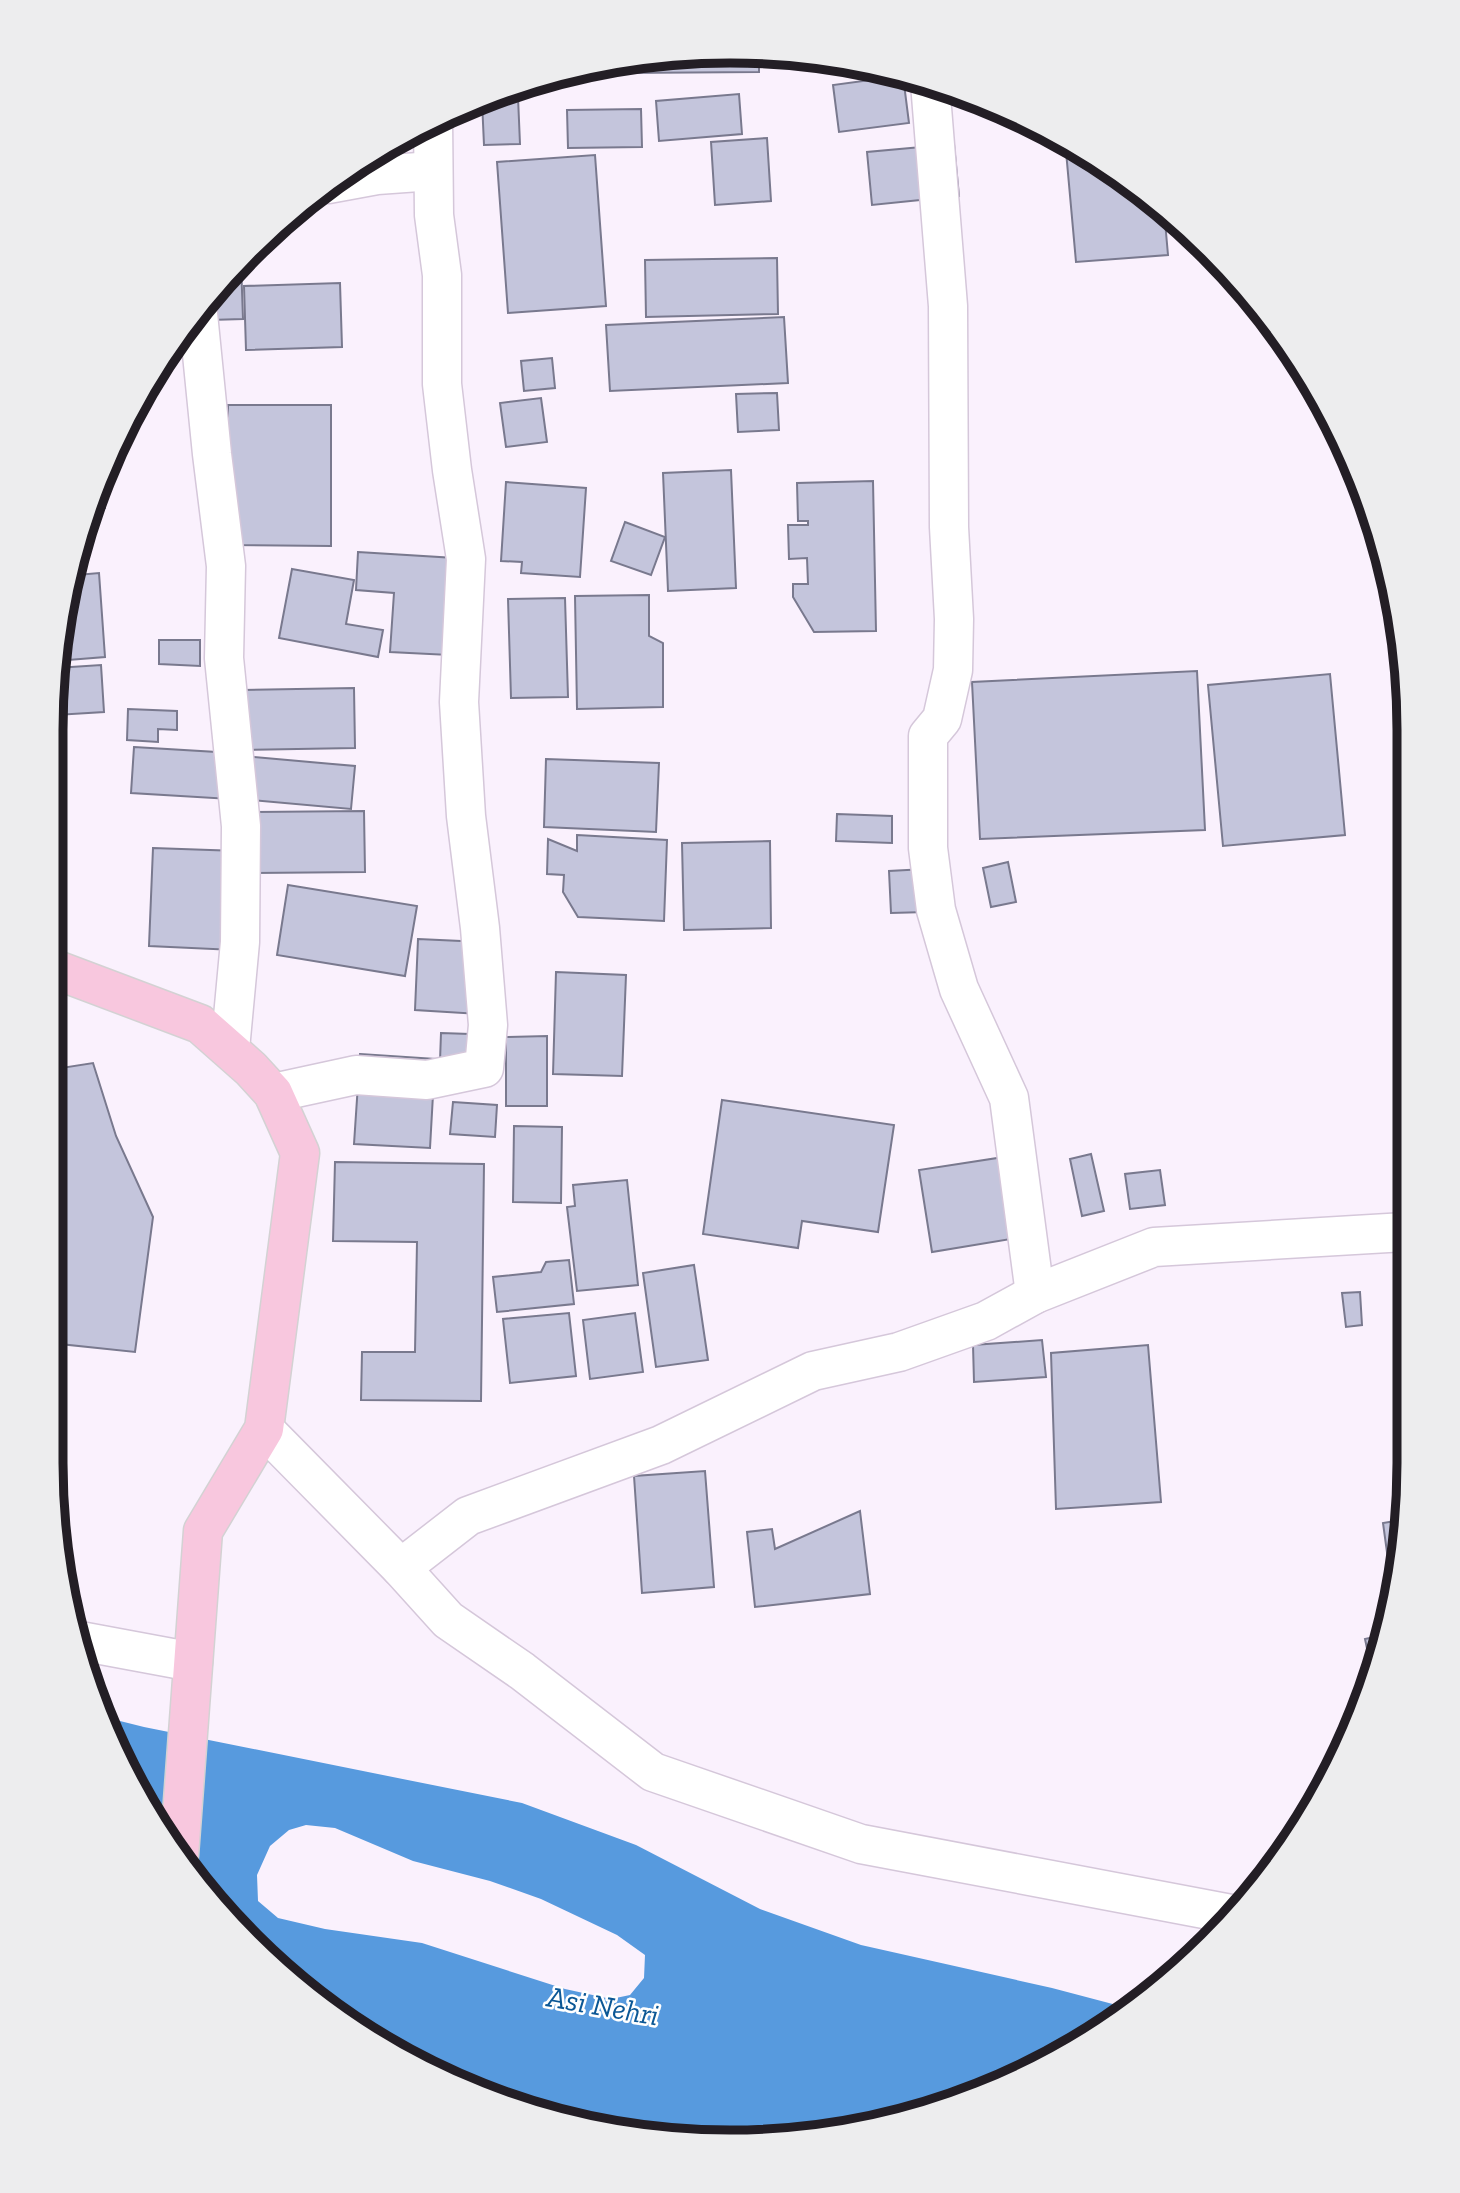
<svg xmlns="http://www.w3.org/2000/svg" width="1460" height="2193" font-family="'Zilla Slab',serif">
	<style>
		.water { fill: #579ade; fill-rule: evenodd }
		.building { fill: #c4c5dc; stroke: #79798e; stroke-width: 2 }
		.lines { fill: none; stroke-linecap: round; stroke-linejoin: round }
		.minor-casing { stroke: #d5c7da; stroke-width: 41 }
		.major-casing { stroke: #d3d2d3; stroke-width: 41 }
		.minor { stroke: #fff; stroke-width: 38 }
		.major { stroke: #f8c7de; stroke-width: 38 }
		.labels { text-anchor: middle; stroke-width: 5; stroke-linejoin: round; paint-order: stroke }
		.water-label { font-size: 30px; font-style: italic; fill: #0b5795; stroke: #fff }
		.rim { fill: none; stroke: #231e25; stroke-width: 9 }
	</style>
	<rect width="100%" height="100%" fill="#faf1fd"/>
	<path class="water" d="M104,1717l40,10 378,76 114,42 124,64 101,36 191,43 72,19 -55,44 -206,78 -178,12 -215,-50 -154,-89 -151,-161zM306,1825l29,3 78,33 77,20 51,18 76,36 28,20 -1,23 -14,17 -19,4 -46,-10 -143,-46 -97,-14 -47,-11 -20,-17 -1,-26 13,-29 19,-16z"/>
	<g class="building">
		<path d="M686,52l73,3v17l-136,1v-10z"/>
		<path d="M775,55l44,2 39,9 -83,-1z"/>
		<path d="M900,76h3l6,47 -70,9 -6,-47z"/>
		<path d="M739,94l3,40 -83,7 -3,-40z"/>
		<path d="M518,97l2,47 -36,1 -2,-44 6,-2z"/>
		<path d="M641,109l1,38 -74,1 -1,-38z"/>
		<path d="M767,138l4,63 -56,4 -4,-63z"/>
		<path d="M1065,140l99,70 4,45 -92,7z"/>
		<path d="M954,144l5,52 -87,9 -5,-53z"/>
		<path d="M595,155l11,151 -98,7 -11,-151z"/>
		<path d="M777,258l1,56 -132,3 -1,-57z"/>
		<path d="M241,262l2,57 -33,1v-23l10,-15z"/>
		<path d="M340,283l2,64 -96,3 -2,-64z"/>
		<path d="M784,317l4,66 -178,8 -4,-66z"/>
		<path d="M552,358l3,30 -31,3 -3,-30z"/>
		<path d="M777,393l2,37 -41,2 -2,-38z"/>
		<path d="M541,398l6,44 -41,5 -6,-44z"/>
		<path d="M228,405h103v141l-103,-1z"/>
		<path d="M731,470l5,118 -68,3 -5,-118z"/>
		<path d="M873,481l3,150 -62,1 -21,-35v-13h15l-1,-26 -18,1 -1,-34h20v-4h-10l-1,-38z"/>
		<path d="M506,482l80,6 -6,89 -59,-4 1,-11 -21,-1z"/>
		<path d="M104,484l1,24h-8z"/>
		<path d="M625,522l40,15 -14,38 -40,-14z"/>
		<path d="M358,552l97,6 -6,97 -59,-3 4,-59 -38,-3z"/>
		<path d="M292,569l62,11 -8,44 37,6 -5,27 -99,-19z"/>
		<path d="M99,573l6,84 -49,4 1,-20 20,-66z"/>
		<path d="M649,595v41l14,7v64l-86,2 -2,-113z"/>
		<path d="M565,598l3,99 -57,1 -3,-99z"/>
		<path d="M159,640h41v26l-41,-2z"/>
		<path d="M101,665l3,47 -48,3v-47z"/>
		<path d="M1197,671l8,159 -225,9 -8,-157z"/>
		<path d="M1330,674l15,161 -122,11 -15,-161z"/>
		<path d="M354,688l1,60 -112,2 -1,-60z"/>
		<path d="M128,709l49,2v19l-19,-1v13l-31,-2z"/>
		<path d="M134,747l99,6 -3,46 -99,-6z"/>
		<path d="M242,756l113,10 -4,43 -112,-10z"/>
		<path d="M546,759l113,4 -3,69 -112,-5z"/>
		<path d="M364,811l1,61 -115,1v-61z"/>
		<path d="M837,814l55,2v27l-56,-2z"/>
		<path d="M577,835l90,5 -3,81 -86,-4 -15,-25 1,-17 -17,-1 1,-35 29,12z"/>
		<path d="M770,841l1,87 -87,2 -2,-87z"/>
		<path d="M153,848l85,3 -4,99 -85,-4z"/>
		<path d="M1008,862l8,40 -25,5 -8,-39z"/>
		<path d="M925,869l1,43 -35,1 -2,-42z"/>
		<path d="M288,885l129,21 -12,70 -128,-21z"/>
		<path d="M418,939l64,3 -3,72 -64,-4z"/>
		<path d="M556,972l70,3 -4,101 -69,-2z"/>
		<path d="M441,1033l58,2 -1,29 -58,-3z"/>
		<path d="M547,1036v70h-41v-69z"/>
		<path d="M360,1054l75,5 -5,89 -76,-4z"/>
		<path d="M93,1063l23,73 37,81 -18,135 -75,-8 1,-276z"/>
		<path d="M722,1100l172,25 -16,107 -76,-11 -4,27 -95,-14z"/>
		<path d="M453,1102l44,3 -2,32 -45,-3z"/>
		<path d="M514,1126l48,1 -1,76 -48,-1z"/>
		<path d="M1091,1154l13,57 -22,5 -12,-57z"/>
		<path d="M1004,1157l13,81 -85,14 -13,-82z"/>
		<path d="M335,1162l149,2 -3,237 -120,-1 1,-48h53l2,-110 -84,-1z"/>
		<path d="M1160,1170l5,35 -35,4 -5,-35z"/>
		<path d="M627,1180l11,105 -61,6 -10,-84 8,-1 -2,-21z"/>
		<path d="M569,1260l5,44 -77,8 -4,-35 48,-5 5,-10z"/>
		<path d="M694,1265l14,95 -52,7 -13,-94z"/>
		<path d="M1360,1292l2,33 -16,2 -4,-34z"/>
		<path d="M569,1313l7,63 -66,7 -7,-64z"/>
		<path d="M635,1313l8,59 -53,7 -7,-59z"/>
		<path d="M1042,1340l4,37 -72,5 -1,-37z"/>
		<path d="M1148,1345l13,157 -105,7 -5,-156z"/>
		<path d="M705,1471l9,116 -72,6 -8,-117z"/>
		<path d="M860,1511l10,83 -115,13 -8,-75 25,-3 3,20z"/>
		<path d="M1401,1520l2,32 -11,37 -9,-66z"/>
		<path d="M1378,1636l-6,21 -3,1 -4,-19z"/>
	</g>
	<g class="lines">
		<g class="minor-casing">
			<g id="minor">
				<path d="M930,83l18,223 1,221 5,92 -1,51 -11,49 -14,17v112l8,62 23,79 50,109 26,196"/>
				<path d="M328,184l49,-9 56,-4"/>
				<path d="M198,314l14,140 14,112 -2,92 17,168 -1,116 -10,107"/>
				<path d="M273,1093l83,-18 71,5 57,-12 4,-43 -8,-97 -14,-112 -7,-114 7,-143 -14,-89 -10,-86v-109l-8,-60 -1,-95"/>
				<path d="M264,1429l137,139 67,-52 193,-71 152,-74 86,-19 87,-31 49,-27 119,-47 251,-15"/>
				<path d="M401,1568l47,52 74,51 131,101 208,72 375,71"/>
				<path d="M80,1641l113,21"/>
			</g>
		</g>
		<g class="major-casing">
			<path id="major" d="M54,969l146,55 51,45 22,24 27,60 -36,276 -61,102 -24,324"/>
		</g>
		<use href="#minor" class="minor"/>
		<use href="#major" class="major"/>
	</g>
	<g class="labels">
		<g class="water-label">
			<text transform="translate(603 2006) rotate(10)" y="10">Asi Nehri</text>
		</g>
	</g>
	<path d="M0 0H1460V2193H0ZM730 63H730A667 667 0 0 1 1397 730V1463A667 667 0 0 1 730 2130H730A667 667 0 0 1 63 1463V730A667 667 0 0 1 730 63Z" fill="#ededee" fill-rule="evenodd"/>
	<path class="rim" d="M730 63H730A667 667 0 0 1 1397 730V1463A667 667 0 0 1 730 2130H730A667 667 0 0 1 63 1463V730A667 667 0 0 1 730 63Z"/>
</svg>
